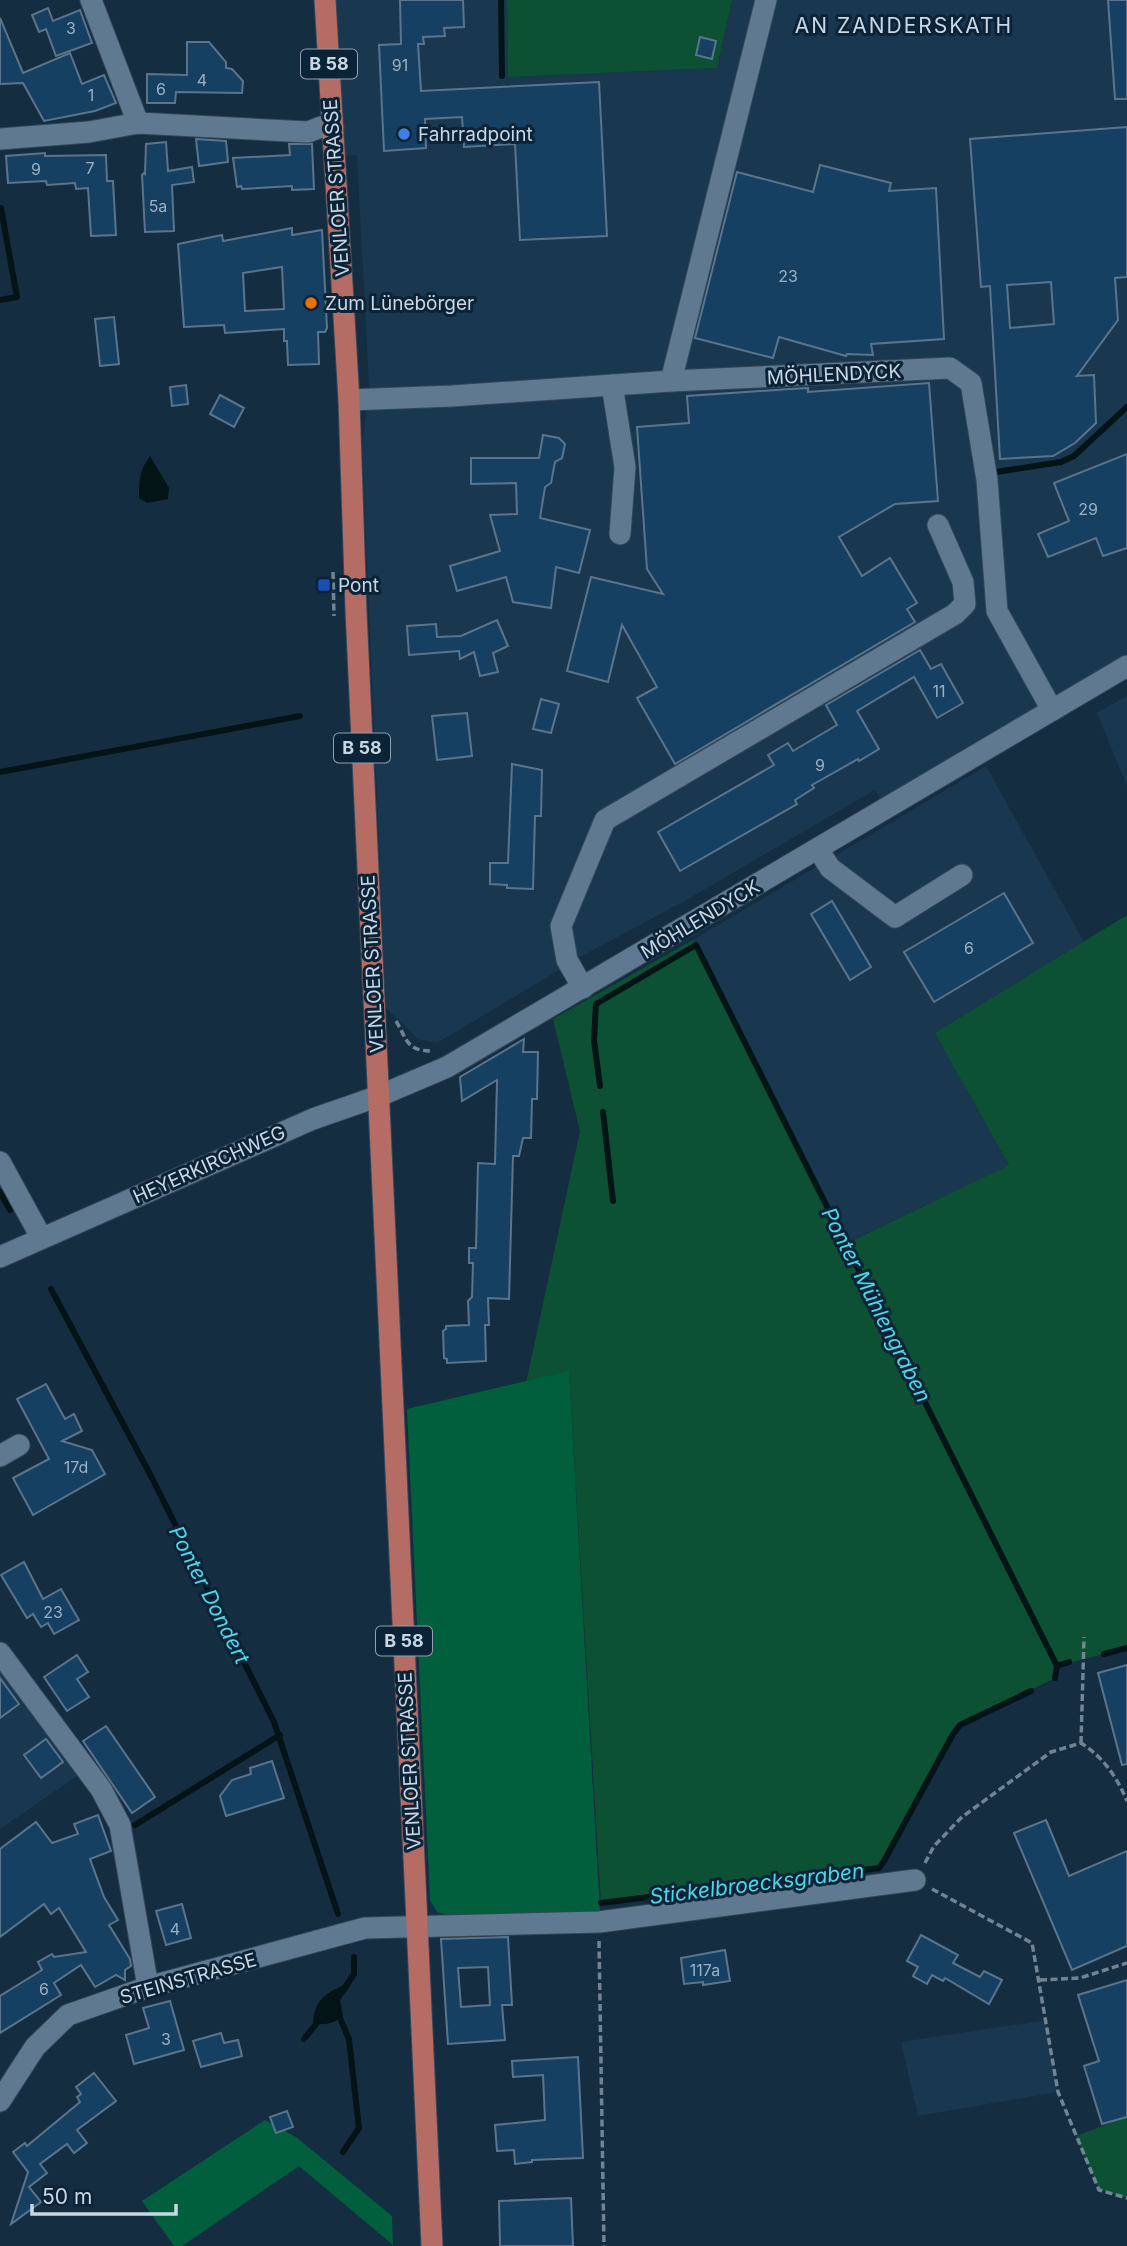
<svg xmlns="http://www.w3.org/2000/svg" width="1127" height="2246" font-family="Inter,sans-serif">
	<style>
		.built { fill: #19374f }
		.green { fill: #0d5135 }
		.forest { fill: #015f3d }
		.water { fill: #031416 }
		.lines { fill: none; stroke-linecap: round; stroke-linejoin: round }
		.stream { stroke: #031416; stroke-width: 6 }
		.building { fill: #164061; stroke: #5a758b; stroke-width: 2; fill-rule: evenodd }
		.minor-casing { stroke: #344758; stroke-width: 23 }
		.major-casing { stroke: #344758; stroke-width: 23 }
		.path { stroke: #718494; stroke-width: 3.5; stroke-dasharray: 7 3.5; stroke-linecap: butt }
		.minor { stroke: #5f7990; stroke-width: 21 }
		.major { stroke: #b46c64; stroke-width: 21 }
		.shop-dot { fill: #3f7fe0; stroke: #0b2336; stroke-width: 2.5 }
		.food-dot { fill: #e8710a; stroke: #0b2336; stroke-width: 2.5 }
		.transit-dot { fill: #1a4fb4; stroke: #0b2336; stroke-width: 2.5 }
		.labels { text-anchor: middle; stroke-width: 6; stroke-linejoin: round; paint-order: stroke }
		.number-label { font-size: 16px; fill: #9cb1c3 }
		.shield { fill: #0b2336; stroke: #90a1b0; stroke-width: 2 }
		.shield-label { font-size: 18px; font-weight: bold; fill: #c9d7e4 }
		.poi-label { font-size: 19px; fill: #c9d7e4; stroke: #0b2336; text-anchor: start }
		.street-label { font-size: 19px; fill: #c9d7e4; stroke: #0b2336 }
		.neighbourhood-label { font-size: 21px; letter-spacing: 2px; fill: #c9d7e4; stroke: #0b2336 }
		.water-label { font-size: 21px; font-style: italic; fill: #4ad9ea; stroke: #0b2336 }
	</style>
	<rect width="100%" height="100%" fill="#152d41"/>
	<g class="built">
		<path d="M325,0h182l1,77 209,-9 15,-68h395v666l-241,143 -11,-19 -187,109 -104,56 -147,88 -19,-4 -32,-31 -24,-562 7,-62 -12,-229 -21,2z"/>
		<path d="M1127,696v90l-30,-73z"/>
		<path d="M986,766l98,176 -148,91 73,132 -163,79 -153,-304z"/>
		<path d="M0,1668l77,108 -77,53z"/>
		<path d="M1047,2020l11,72 -140,24 -17,-74z"/>
	</g>
	<g class="green">
		<path d="M507,0h225l-15,68 -209,9z"/>
		<path d="M1127,915v733l-70,18 -2,12 -95,47 -7,9 -69,127 -5,7 -278,35 -32,-531 -43,11 54,-252 -27,-112 140,-79 153,304 163,-79 -74,-132z"/>
		<path d="M1127,2117v81l-28,-8 -23,-54z"/>
	</g>
	<g class="forest">
		<path d="M569,1371l31,541 -141,6 -22,-6 -7,-12 -23,-491z"/>
		<path d="M265,2120l31,17 96,79 1,29 -94,-79 -117,80h-8l-32,-45z"/>
	</g>
	<g class="water">
		<path d="M150,456l19,32 -1,11 -21,4 -8,-5c0,-16 0,-28 11,-42z"/>
		<path d="M347,1983l3,3 -10,14 3,16c-8,7 -20,11 -30,6 3,-26 14,-28 34,-39z"/>
	</g>
	<g class="lines">
		<g class="stream">
			<path d="M501,0l1,76"/>
			<path d="M0,300l17,-3 -16,-89"/>
			<path d="M996,472l65,-10 13,-6 53,-49"/>
			<path d="M0,772l300,-56"/>
			<path d="M600,1086l-6,-46 2,-36 100,-59 361,721"/>
			<path d="M603,1112l10,89"/>
			<path d="M0,1192l10,18"/>
			<path d="M51,1289l100,187 123,246 64,192"/>
			<path d="M1104,1654l23,-6"/>
			<path d="M1055,1678l2,-12 12,-4"/>
			<path d="M135,1825l145,-90"/>
			<path d="M601,1903l278,-35 5,-7 69,-127 7,-9 71,-34"/>
			<path d="M344,1989l10,-15v-17"/>
			<path d="M337,2011l12,28 10,89 -16,24"/>
			<path d="M304,2039l12,-15"/>
		</g>
	</g>
	<g class="building">
		<path d="M400,0h63l1,27 -20,1 1,8 -22,1 1,7h-6l3,47 178,-9 8,154 -87,4 -5,-96 -51,3 -2,-30 -37,2 1,29 -42,3 -5,-106 22,-1z"/>
		<path d="M1108,0h19v99h-12z"/>
		<path d="M48,8l5,13 27,-11 12,33 -36,13 -10,-27 -7,3 -7,-17z"/>
		<path d="M0,18l23,55 47,-20 12,31 22,-9 12,28 -21,8 -51,10 -21,-38 -23,1z"/>
		<path d="M700,37l16,4 -4,18 -16,-4z"/>
		<path d="M187,42h22l17,20v6l6,1 11,12 -1,12 -66,-1 -1,11h-28v-29l40,1z"/>
		<path d="M1127,127v150l-12,1 3,42 -41,56 17,-1 2,48 -21,20 -22,13 -53,3 -10,-173 -9,1 -11,-148zM1051,282l3,42 -44,4 -3,-43z"/>
		<path d="M196,139l30,2 2,21 -29,4z"/>
		<path d="M166,142l2,29 24,-4 2,15 -22,3 2,46 -29,1 -3,-57 2,-2 1,1 1,-30z"/>
		<path d="M289,144h23l2,45 -22,1v-4l-50,3 -1,-3 -4,1 -4,-29 57,-3z"/>
		<path d="M45,153v3l61,-1 1,26h6l3,54 -25,1 -3,-48 -12,1 -1,-6 -28,2 -1,-4 -38,2 -2,-27z"/>
		<path d="M820,165l71,18 -2,8 47,-3 8,151 -73,5 2,11 -26,-1 -1,2 -67,-19 -6,21 -78,-20 42,-166 76,20z"/>
		<path d="M292,228v7l30,-5 5,98 -2,4h-7l1,32 -31,1 -1,-24h-3v-12l-59,4 -1,-8 -40,2 -6,-83 44,-9 1,6zM282,267l2,42 -39,2 -2,-38z"/>
		<path d="M114,317l5,47 -19,2 -5,-47z"/>
		<path d="M929,383l9,118 -43,3 -56,33 23,39 28,-18 27,45 -10,6 8,13 -240,142 -38,-66 20,-11 -35,-62 -14,57 -41,-11 24,-94 72,17 -16,-25 -10,-142 52,-4 -2,-27 103,-7 18,-1v4z"/>
		<path d="M186,385l2,19 -16,2 -2,-19z"/>
		<path d="M220,395l24,13 -10,19 -24,-13z"/>
		<path d="M543,435l16,3 6,6 -3,14 -7,4 -4,21 -6,4 -5,31 50,12 -11,43 -23,-6 -5,41 -38,-6 -7,-25 -49,14 -7,-25 50,-15 -10,-36 27,-1 -1,-31 -45,1v-26h68z"/>
		<path d="M1127,454v94l-24,8 -7,-18 -48,19 -10,-23 31,-13 -15,-38z"/>
		<path d="M497,620l11,26 -15,7 5,19 -18,4 -6,-24 -14,7 -1,-8 -50,4 -2,-29 29,-2 1,13 24,-1z"/>
		<path d="M920,650l11,19 10,-5 22,39 -26,15 -23,-41 -57,34 22,38 -20,12 -1,-2 -46,26 2,3 -19,12 2,4 -117,67 -22,-39 116,-67 -6,-10 20,-12 5,8 44,-26 -11,-20z"/>
		<path d="M541,699l18,5 -8,29 -18,-4z"/>
		<path d="M467,713l5,43 -35,4 -5,-44z"/>
		<path d="M512,764l30,6 -1,46h-6l-2,73 -26,-1v-3l-17,-1v-21h18z"/>
		<path d="M1004,893l29,50 -99,59 -30,-50z"/>
		<path d="M832,901l39,66 -21,13 -39,-66z"/>
		<path d="M524,1039l-1,13h15l-1,47h-5l-1,39h-8l-4,18h-6l-4,143 -21,-1 1,27h-4l1,36 -39,2v-4l-3,-1 -1,-27 3,-2v-3l23,-1 -1,-24 4,-4 1,-34h-4v-15h7l2,-85 17,1 2,-84 -35,21 -2,-24z"/>
		<path d="M46,1384l19,35 9,-5 8,17 -20,10 30,9 13,24 -72,41 -20,-37 36,-19 -32,-60z"/>
		<path d="M24,1562l19,37 18,-10 18,31 -25,14 -6,-11 -7,4 -8,-13 -6,4 -26,-43z"/>
		<path d="M77,1655l11,17 -11,7 12,18 -22,14 -23,-34z"/>
		<path d="M1127,1665v99l-5,1 -24,-92z"/>
		<path d="M0,1678l19,26 -19,14z"/>
		<path d="M106,1726l49,71 -23,16 -49,-72z"/>
		<path d="M46,1739l17,23 -22,16 -17,-23z"/>
		<path d="M272,1761l12,37 -58,18 -6,-20 12,-16 19,-6 -1,-6z"/>
		<path d="M98,1815l13,36 -21,8 14,38 14,23 -9,5 21,34 1,7 -6,4v10l-9,-5 -21,12 -14,-22 -27,18 7,12 -61,38v-37l42,-26 -4,-8 14,-8 2,3 32,-5 -27,-44 -8,6 -7,-10 -44,33v-88l36,-27 16,21 26,-9 -4,-10z"/>
		<path d="M1046,1820l23,56 58,-25v95l-55,24 -58,-137z"/>
		<path d="M182,1904l9,34 -25,7 -10,-34z"/>
		<path d="M921,1935l37,20 -5,8 27,14 4,-6 18,9 -13,24 -44,-26 -2,3 -11,-6 -5,9 -14,-8 5,-9 -11,-6z"/>
		<path d="M508,1937l4,68h-10l3,35 -57,4 -7,-105zM488,1967l2,38 -29,2 -3,-39z"/>
		<path d="M725,1950l5,31 -27,4v-3l-19,2 -3,-26z"/>
		<path d="M1127,1980v137l-25,7 -18,-58 15,-5 -21,-66z"/>
		<path d="M170,2001l14,49 -50,14 -8,-29 23,-7 -6,-20z"/>
		<path d="M221,2033l3,10 14,-3 4,16 -41,11 -8,-26z"/>
		<path d="M578,2057l5,101 -51,2v2l-17,2 -1,-14 -17,1 -2,-26 50,-5 -2,-45 -30,2 -1,-16z"/>
		<path d="M94,2073l22,28 -39,29 10,13 -13,10 -7,-9 -27,20 7,9 -18,14 12,15 -30,22 17,-52 -15,-20 12,-9 2,3 53,-44 -3,-5 4,-3 -5,-7z"/>
		<path d="M287,2111l6,16 -17,6 -6,-16z"/>
		<path d="M571,2198l2,48h-73l-1,-45z"/>
	</g>
	<g class="lines">
		<g class="minor-casing">
			<g id="minor">
				<path d="M91,0l47,123"/>
				<path d="M0,139l89,-7 49,-9 170,9 13,-5h12"/>
				<path d="M671,381l95,-381"/>
				<path d="M612,385l13,82 -5,67"/>
				<path d="M349,400l103,-4 219,-15 279,-13 21,15 16,97 10,131 55,99"/>
				<path d="M818,849l12,19 65,49 67,-42"/>
				<path d="M583,988l-16,-28 -6,-34 44,-106 350,-206 10,-10 -2,-22 -25,-57"/>
				<path d="M0,1162l41,75"/>
				<path d="M0,1257l313,-138 66,-23 68,-29 680,-401"/>
				<path d="M0,1456l19,-11"/>
				<path d="M0,1653l101,136 19,36 28,162"/>
				<path d="M0,2101l35,-54 33,-32 80,-28 217,-59 234,-6 316,-42"/>
			</g>
		</g>
		<g class="major-casing">
			<path id="major" d="M325,0l24,400 7,211 76,1635"/>
		</g>
		<g class="path">
			<path d="M333,572l1,44"/>
			<path d="M396,1021c11,18 10,30 36,30"/>
			<path d="M1081,1743l3,-106"/>
			<path d="M925,1863l9,-17 28,-29 89,-65 30,-9c22,14 36,34 46,58"/>
			<path d="M932,1889l100,54 26,149 41,98 28,8"/>
			<path d="M599,1941l5,305"/>
			<path d="M1040,1980l40,-2 47,-15"/>
		</g>
		<use href="#minor" class="minor"/>
		<use href="#major" class="major"/>
	</g>
	<circle class="shop-dot" cx="404" cy="134" r="7"/>
	<circle class="food-dot" cx="311" cy="303" r="7"/>
	<rect class="transit-dot" x="317" y="578" width="14" height="14" rx="3.5"/>
	<g class="labels">
		<g class="number-label">
			<text x="71" y="34">3</text>
			<text x="400" y="71">91</text>
			<text x="202" y="86">4</text>
			<text x="161" y="95">6</text>
			<text x="91" y="101">1</text>
			<text x="90" y="174">7</text>
			<text x="36" y="175">9</text>
			<text x="158" y="212">5a</text>
			<text x="788" y="282">23</text>
			<text x="1088" y="515">29</text>
			<text x="939" y="697">11</text>
			<text x="820" y="771">9</text>
			<text x="969" y="954">6</text>
			<text x="76" y="1473">17d</text>
			<text x="53" y="1618">23</text>
			<text x="175" y="1935">4</text>
			<text x="705" y="1976">117a</text>
			<text x="44" y="1995">6</text>
			<text x="166" y="2045">3</text>
		</g>
		<g class="shield">
			<rect x="301" y="49.5" width="56" height="29" rx="5"/>
			<rect x="334" y="733.5" width="56" height="29" rx="5"/>
			<rect x="376" y="1626.5" width="56" height="29" rx="5"/>
		</g>
		<g class="shield-label">
			<text x="329" y="70">B 58</text>
			<text x="362" y="754">B 58</text>
			<text x="404" y="1647">B 58</text>
		</g>
		<g class="poi-label">
			<text x="418" y="141">Fahrradpoint</text>
			<text x="325" y="310">Zum Lünebörger</text>
			<text x="338" y="592">Pont</text>
		</g>
		<g class="street-label">
			<text transform="translate(336 188) rotate(-94)" y="7">VENLOER STRASSE</text>
			<text transform="translate(834 374) rotate(-3)" y="7">MÖHLENDYCK</text>
			<text transform="translate(700 919) rotate(-31)" y="7">MÖHLENDYCK</text>
			<text transform="translate(372 964) rotate(-93)" y="7">VENLOER STRASSE</text>
			<text transform="translate(209 1164) rotate(-24)" y="7">HEYERKIRCHWEG</text>
			<text transform="translate(409 1761) rotate(-93)" y="7">VENLOER STRASSE</text>
			<text transform="translate(188 1978) rotate(-16)" y="7">STEINSTRASSE</text>
		</g>
		<g class="neighbourhood-label">
			<text x="904" y="33">AN ZANDERSKATH</text>
		</g>
		<g class="water-label">
			<text transform="translate(876 1305) rotate(63)" y="7">Ponter Mühlengraben</text>
			<text transform="translate(209 1595) rotate(63)" y="7">Ponter Dondert</text>
			<text transform="translate(757 1884) rotate(-7)" y="7">Stickelbroecksgraben</text>
		</g>
	</g>
	<path d="M32 2204v10h144v-10" fill="none" stroke="#c9d7e4" stroke-width="3.5"/>
	<text x="42" y="2204" font-size="21" fill="#c9d7e4" stroke="#0b2336" stroke-width="5" paint-order="stroke">50 m</text>
</svg>
